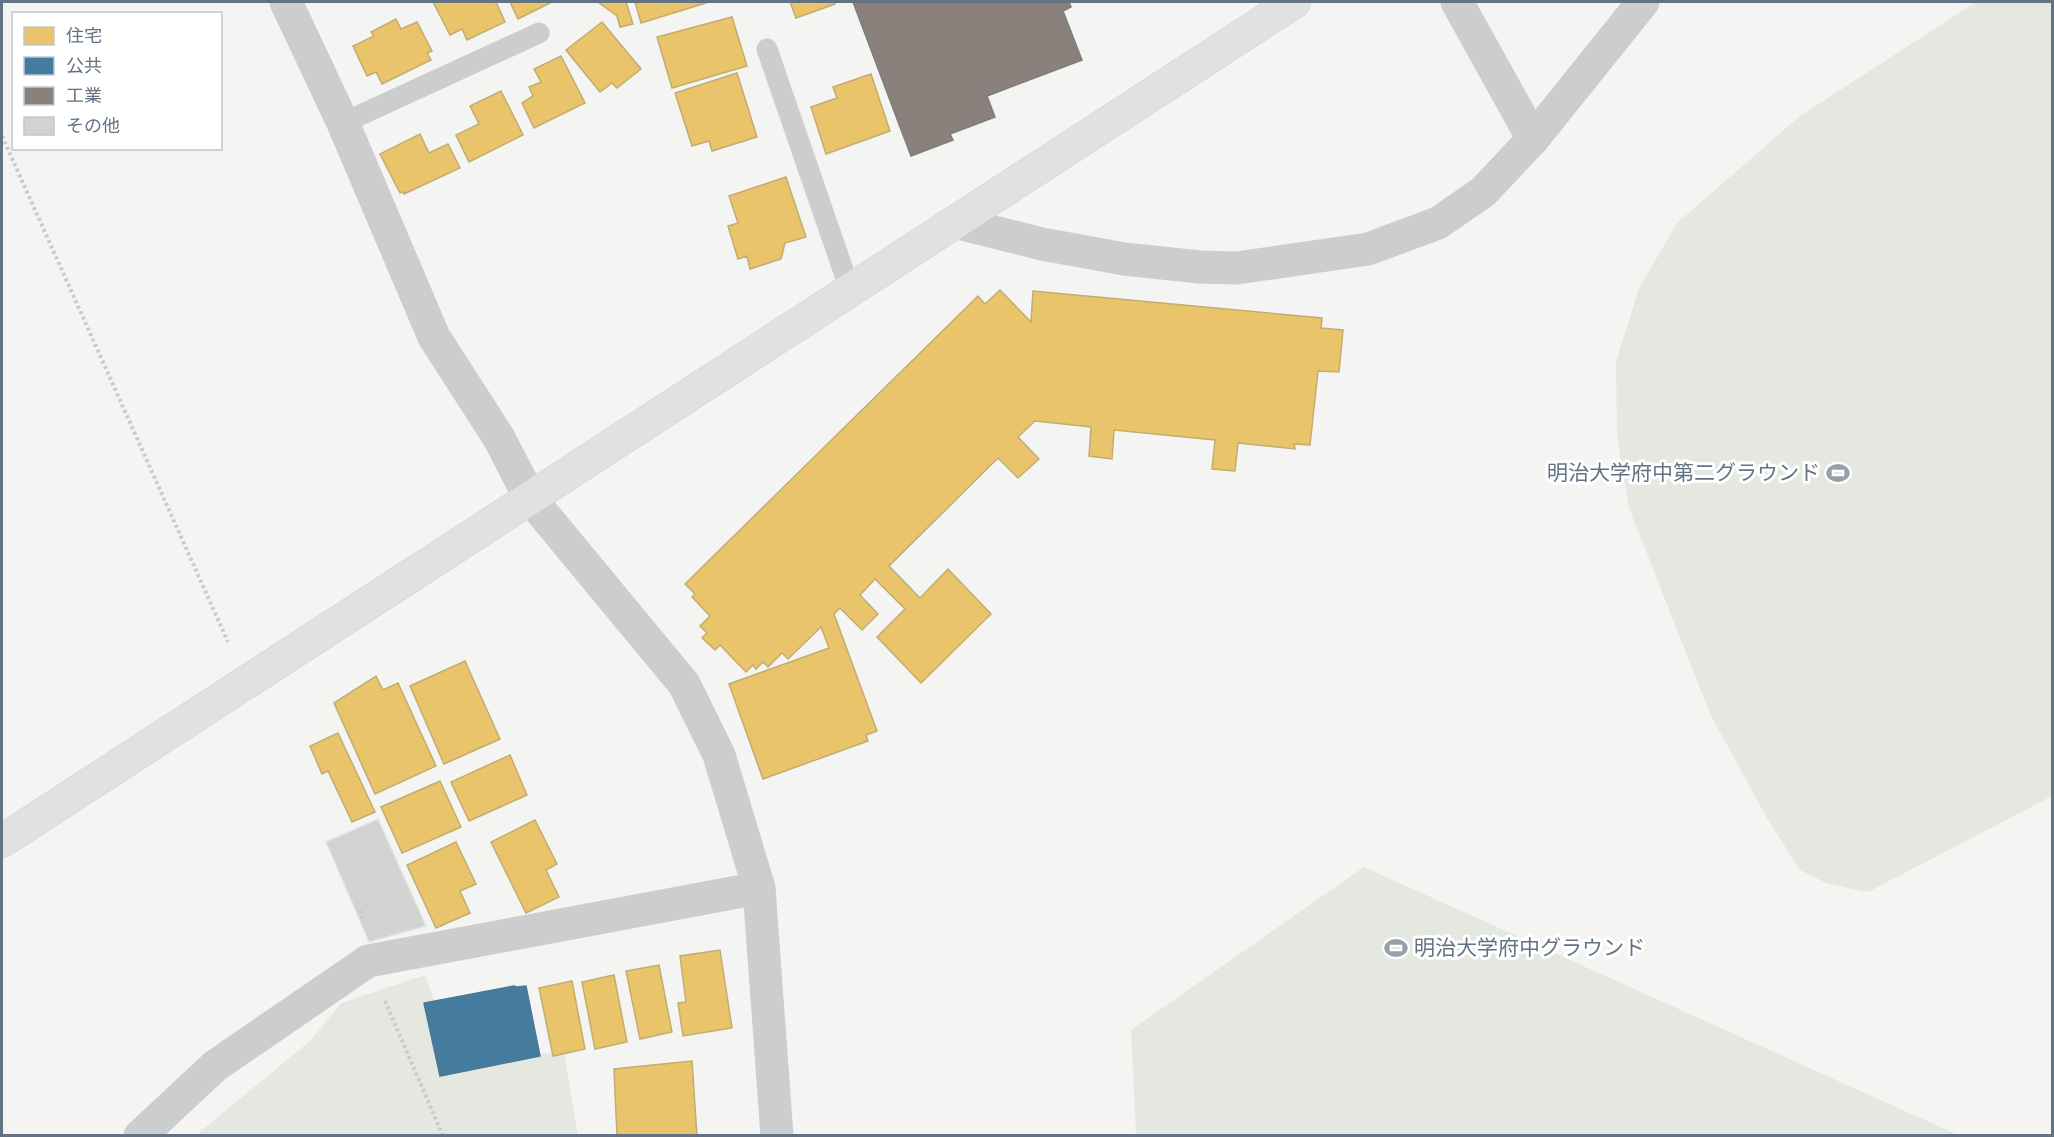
<svg xmlns="http://www.w3.org/2000/svg" width="2054" height="1137" font-family="Barlow,'Noto Sans JP',sans-serif">
	<style>
		.green { fill: #e4e8e0 }
		.homes { fill: #e9c46a; stroke: #c1ac72; stroke-width: 1.5 }
		.public { fill: #457b9d; stroke: #4e7996; stroke-width: 1.5 }
		.industry { fill: #8a817c; stroke: #7e7d7e; stroke-width: 1.5 }
		.building { fill: #d1d2d2; stroke: #e4e4e2; stroke-width: 1.5 }
		.lines { fill: none; stroke-linecap: round; stroke-linejoin: round }
		.secondary-casing { stroke: #d1d3d2; stroke-width: 34 }
		.path { stroke: #cacbcc; stroke-width: 4; stroke-dasharray: 3 3; stroke-linecap: butt }
		.lane { stroke: #cccdce; stroke-width: 21 }
		.street { stroke: #cccdce; stroke-width: 33 }
		.secondary { stroke: #e0e1e1; stroke-width: 33 }
		.labels { text-anchor: middle; stroke-width: 6; stroke-linejoin: round; paint-order: stroke }
		.poi-label { font-size: 21px; fill: #637384; stroke: #fff; text-anchor: end }
	</style>
	<rect width="100%" height="100%" fill="#f4f5f2"/>
	<g class="green">
		<path d="M1976,2h76v794l-184,96 -42,-9 -26,-13 -33,-52 -56,-102 -82,-208 -12,-71 -1,-75 23,-74 38,-65 123,-107z"/>
		<path d="M1364,867l594,268h-822l-5,-105z"/>
		<path d="M425,975l28,81 111,-3 14,82 -383,1 116,-96 30,-37z"/>
	</g>
	<g class="homes">
		<path d="M433,2h63l9,20 -38,18 -5,-11 -12,6z"/>
		<path d="M510,2h42l-34,17z"/>
		<path d="M598,2h28l7,22 -13,3 -3,-11z"/>
		<path d="M635,2h74l-68,21z"/>
		<path d="M790,2h44l1,2 -39,14z"/>
		<path d="M732,17l15,49 -75,22 -15,-51z"/>
		<path d="M396,19l5,10 16,-7 15,29 -5,2 4,7 -49,24 -6,-12 -9,4 -14,-30 21,-10 -3,-4z"/>
		<path d="M602,22l39,47 -24,19 -5,-5 -12,9 -34,-42z"/>
		<path d="M561,56l24,47 -51,25 -12,-25 11,-7 -4,-9 12,-5 -7,-13z"/>
		<path d="M737,73l20,64 -45,14 -3,-10 -17,5 -17,-53z"/>
		<path d="M871,74l19,57 -64,23 -15,-47 26,-9 -4,-11z"/>
		<path d="M501,91l22,44 -54,27 -13,-27 23,-11 -9,-18z"/>
		<path d="M420,134l9,19 19,-9 12,24 -56,26v-2l-4,1 -20,-39z"/>
		<path d="M786,177l20,60 -21,6 -4,16 -31,10 -3,-13 -9,3 -10,-33 10,-3 -9,-27z"/>
		<path d="M1000,290l31,32 2,-31 289,27 -1,10 22,2 -4,42 -21,-1 -8,74 -16,-1 1,5 -57,-6 -3,28 -23,-2 3,-29 -101,-10 -2,29 -23,-3 2,-29 -56,-6 -17,16 21,22 -21,19 -20,-20 -109,108 31,32 28,-29 43,45 -70,69 -44,-46 28,-28 -30,-30 -15,16 18,19 -16,16 -22,-22 -6,6 43,117 -11,4 2,6 -105,38 -34,-95 100,-36 -8,-21 -33,32 -6,-6 -14,14 -5,-5 -7,7 -3,-4 -7,7 -26,-27 -5,5 -13,-12 5,-5 -7,-7 10,-10 -18,-19 3,-3 -10,-10 293,-288 7,8z"/>
		<path d="M465,661l35,78 -56,25 -34,-78z"/>
		<path d="M376,676l7,14 15,-7 38,83 -61,28 -41,-91z"/>
		<path d="M338,733l37,79 -23,10 -24,-51 -6,3 -12,-28z"/>
		<path d="M510,755l17,40 -58,26 -18,-39z"/>
		<path d="M440,781l21,46 -59,26 -21,-46z"/>
		<path d="M535,820l22,44 -11,6 13,27 -33,16 -35,-71z"/>
		<path d="M456,842l20,42 -16,7 10,22 -34,15 -29,-63z"/>
		<path d="M720,950l12,78 -49,8 -5,-33 8,-1 -6,-46z"/>
		<path d="M659,965l13,67 -32,7 -14,-68z"/>
		<path d="M614,975l13,67 -32,7 -13,-67z"/>
		<path d="M572,981l13,68 -32,7 -14,-68z"/>
		<path d="M692,1061l5,75h-80l-3,-67z"/>
	</g>
	<path class="public" d="M514,986l2,1 10,-1 14,70 -100,20 -16,-73z"/>
	<path class="industry" d="M853,2h216l2,5 -8,4 19,49 -95,36 8,21 -45,17 3,6 -42,16z"/>
	<path class="building" d="M378,819l48,107 -57,16 -43,-100z"/>
	<g class="lines">
		<g class="secondary-casing">
			<path id="secondary" d="M2,841l1292,-839"/>
		</g>
		<g class="path">
			<path d="M2,136l226,506"/>
			<path d="M361,910l1,10"/>
			<path d="M385,1001l58,135"/>
		</g>
		<g class="lane">
			<path d="M767,49l83,241"/>
			<path d="M343,123l196,-90"/>
		</g>
		<g class="street">
			<path d="M286,2l57,121 91,214 65,101 31,60 154,186 35,71 40,133 18,248"/>
			<path d="M1457,2l76,137"/>
			<path d="M954,222l88,22 82,15 76,8 37,1 131,-19 70,-26 45,-31 50,-53 110,-137"/>
			<path d="M140,1136l75,-70 153,-105 391,-73"/>
		</g>
		<use href="#secondary" class="secondary"/>
	</g>
	<defs>
		<g id="stadium-bare" transform="scale(1.8)"><path d="M0-5a6.5 5 0 1 0 0 10a6.5 5 0 1 0 0-10ZM-3.5-1.8h7v3.6h-7Z" fill="#96a0aa" stroke="#fff" stroke-width="2.5" paint-order="stroke"/></g>
	</defs>
	<g fill-rule="evenodd">
		<use href="#stadium-bare" x="1838" y="473"/>
		<use href="#stadium-bare" x="1396" y="948"/>
	</g>
	<g class="labels">
		<g class="poi-label">
			<text x="1820" y="480">明治大学府中第二グラウンド</text>
			<text x="1414" y="955" text-anchor="start">明治大学府中グラウンド</text>
		</g>
	</g>
	<rect width="2054" height="1137" fill="none" stroke="#637384" stroke-width="6"/>
	<rect x="12" y="12" width="210" height="138" fill="#ffffff" stroke="#c1c7ce" stroke-width="1.5"/>
	<rect x="24" y="27" width="30" height="18" fill="#e9c46a" stroke="#c1c7ce" stroke-width="1.5"/>
	<text x="66" y="42" font-size="18" fill="#637384">住宅</text>
	<rect x="24" y="57" width="30" height="18" fill="#457b9d" stroke="#c1c7ce" stroke-width="1.5"/>
	<text x="66" y="72" font-size="18" fill="#637384">公共</text>
	<rect x="24" y="87" width="30" height="18" fill="#8a817c" stroke="#c1c7ce" stroke-width="1.5"/>
	<text x="66" y="102" font-size="18" fill="#637384">工業</text>
	<rect x="24" y="117" width="30" height="18" fill="#d1d2d2" stroke="#c1c7ce" stroke-width="1.5"/>
	<text x="66" y="132" font-size="18" fill="#637384">その他</text>
</svg>
